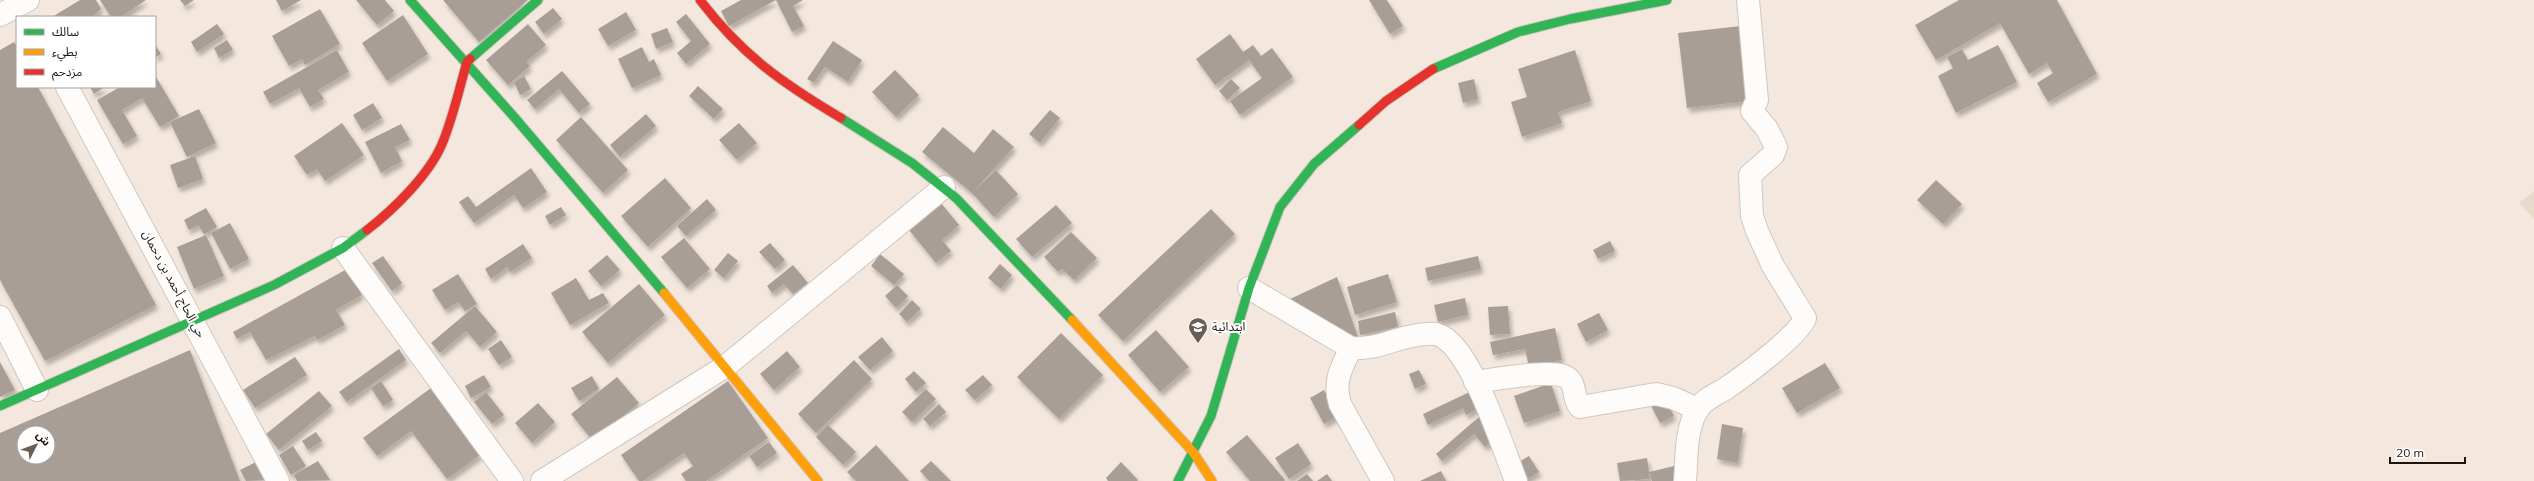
<svg xmlns="http://www.w3.org/2000/svg" width="2534" height="481" font-family="Mulish,'Noto Sans Arabic',sans-serif">
	<style>
		.commercial { fill: #e7dccc }
		.building { fill: #a89e96; fill-rule: evenodd; filter: url(#shadow) }
		.lines { fill: none; stroke-linecap: round; stroke-linejoin: round }
		.street-casing { stroke: #d1c6be; stroke-width: 24 }
		.fast-casing { stroke: #d1c6be; stroke-width: 11 }
		.slow-casing { stroke: #d1c6be; stroke-width: 11 }
		.jam-casing { stroke: #d1c6be; stroke-width: 11 }
		.street { stroke: #fdfcfa; stroke-width: 22 }
		.fast { stroke: #30b455; stroke-width: 9 }
		.slow { stroke: #ff9f0a; stroke-width: 9 }
		.jam { stroke: #e5322d; stroke-width: 9 }
		.labels { text-anchor: middle; stroke-width: 4; stroke-linejoin: round; paint-order: stroke }
		.street-label { font-size: 12px; fill: #1d140c; stroke: #fff }
		.poi-label { font-size: 12px; fill: #1d140c; stroke: #fff; text-anchor: start }
	</style>
	<defs>
		<filter id="shadow"><feDropShadow dx="2.5" dy="4.5" stdDeviation="2" flood-color="#0004"/></filter>
	</defs>
	<rect width="100%" height="100%" fill="#f4e8de"/>
	<path class="commercial" d="M2534,191v28l-15,-16z"/>
	<g class="building">
		<path d="M80,0h16l5,9 -10,8h-39z"/>
		<path d="M100,0h46l-25,17h-10z"/>
		<path d="M180,0h14l-9,6z"/>
		<path d="M276,0h25l-19,11z"/>
		<path d="M356,0h29l9,11 -17,14z"/>
		<path d="M443,0h85l-49,42z"/>
		<path d="M741,0h62l-10,6 11,20 -12,6 -16,-32 -47,26 -8,-15z"/>
		<path d="M1369,0h18l16,26 -13,8z"/>
		<path d="M1959,0h98l40,74 -49,28 -11,-19 16,-10 -6,-10 -18,11 -29,-51 -64,37 -21,-35z"/>
		<path d="M553,8l9,11 -18,15 -9,-12z"/>
		<path d="M320,9l20,35 -35,21 -3,-6 -13,7 -17,-30z"/>
		<path d="M626,12l10,18 -28,16 -10,-17z"/>
		<path d="M686,14l24,30 -24,20 -9,-11 14,-12 -15,-19z"/>
		<path d="M403,15l25,39 -41,27 -25,-38z"/>
		<path d="M217,24l7,10 -27,18 -6,-10z"/>
		<path d="M528,24l18,21 -20,17 4,4 -22,19 -22,-25z"/>
		<path d="M1741,26l9,75 -63,7 -9,-75z"/>
		<path d="M667,28l6,14 -17,7 -5,-15z"/>
		<path d="M1230,34l13,18 10,-7 8,11 11,-8 21,29 -53,38 -10,-14 32,-23 -13,-18 -34,25 -19,-26z"/>
		<path d="M227,40l6,10 -14,8 -5,-10z"/>
		<path d="M833,41l29,19 -14,22 -23,-15 -11,16 -7,-4z"/>
		<path d="M14,42l3,5v40h21l118,218 -111,56 -45,-81v-230z"/>
		<path d="M155,44l6,10 -6,4z"/>
		<path d="M1998,45l19,37 -61,31 -18,-37 15,-8 -6,-11 15,-8 6,11z"/>
		<path d="M642,47l7,15 5,-3 7,16 -29,13 -14,-29z"/>
		<path d="M337,50l12,22 -31,18 6,9 -14,8 -11,-19 -29,16 -7,-12z"/>
		<path d="M1575,50l16,51 -33,11 4,11 -40,14 -11,-35 16,-5 -9,-28z"/>
		<path d="M895,70l24,25 -23,22 -24,-25z"/>
		<path d="M562,71l28,33 -11,9 -20,-24 -24,20 -8,-9z"/>
		<path d="M155,75l24,41 -19,11 -18,-29 -20,12 15,26 -14,8 -26,-44 23,-13h35z"/>
		<path d="M524,76l7,13 -11,6 -6,-13z"/>
		<path d="M1231,79l9,9 -13,12 -8,-9z"/>
		<path d="M1474,79l4,20 -15,4 -5,-20z"/>
		<path d="M698,86l25,23 -9,10 -25,-23z"/>
		<path d="M90,87h15l-11,7z"/>
		<path d="M373,103l9,15 -20,12 -9,-15z"/>
		<path d="M199,109l17,34 -29,14 -17,-35z"/>
		<path d="M1050,110l10,8 -20,25 -11,-9z"/>
		<path d="M646,114l10,12 -36,31 -10,-12z"/>
		<path d="M581,117l47,53 -25,23 -47,-53z"/>
		<path d="M342,123l22,32 -39,26 -8,-12 -10,6 -13,-19z"/>
		<path d="M739,123l18,20 -20,17 -18,-20z"/>
		<path d="M401,124l9,16 -15,7 7,14 -21,12 -16,-31z"/>
		<path d="M943,127l31,26 19,-24 21,18 -39,43 21,-20 22,24 -24,23 -22,-24 -50,-41z"/>
		<path d="M195,156l8,23 -25,9 -8,-23z"/>
		<path d="M531,168l16,24 -24,16 -9,-13 -40,28 -15,-21 9,-6 8,11z"/>
		<path d="M665,178l26,30 -43,39 -27,-31z"/>
		<path d="M1936,180l26,24 -19,20 -26,-24z"/>
		<path d="M707,199l9,11 -30,26 -9,-10z"/>
		<path d="M941,203l18,22 -17,15 9,11 -15,12 -27,-33z"/>
		<path d="M1056,205l16,18 -40,34 -16,-18z"/>
		<path d="M561,207l5,8 -16,10 -5,-9z"/>
		<path d="M206,208l11,19 -13,7 -6,-9 -9,5 -5,-10z"/>
		<path d="M1211,209l24,25 -112,107 -25,-26z"/>
		<path d="M230,223l19,36 -19,10 -19,-36z"/>
		<path d="M1071,232l26,26 -23,22 -12,-11 -4,3 -14,-15z"/>
		<path d="M206,235l18,41 -30,13 -17,-42z"/>
		<path d="M684,238l26,31 -23,19 -26,-31z"/>
		<path d="M1610,241l5,10 -17,8 -5,-9z"/>
		<path d="M770,243l15,17 -10,9 -16,-17z"/>
		<path d="M523,244l9,14 -22,14 -3,-5 -16,12 -6,-10z"/>
		<path d="M728,253l10,8 -14,17 -10,-8z"/>
		<path d="M880,254l24,20 -10,11 -23,-19z"/>
		<path d="M607,255l13,15 -19,16 -13,-15z"/>
		<path d="M383,256l19,27 -10,8 -20,-28z"/>
		<path d="M1478,256l3,13 -53,12 -3,-13z"/>
		<path d="M1000,264l12,11 -11,14 -13,-11z"/>
		<path d="M793,265l15,18 -15,11 -9,-10 -12,9 -5,-7z"/>
		<path d="M347,269l15,26 -26,15 9,15 -28,15 -2,-4 -49,24 -16,-28 -13,7 -4,-7z"/>
		<path d="M458,274l19,30 -12,7 -7,-9 -13,8 -13,-20z"/>
		<path d="M1388,274l9,28 -42,13 -8,-28z"/>
		<path d="M1337,277l21,60h-15l-53,-38z"/>
		<path d="M576,278l13,22 14,-7 6,10 -39,22 -19,-32z"/>
		<path d="M639,284l26,31 -57,48 -26,-31z"/>
		<path d="M897,285l11,11 -12,12 -11,-12z"/>
		<path d="M1465,298l3,17 -30,7 -4,-17z"/>
		<path d="M912,300l9,9 -14,13 -8,-8z"/>
		<path d="M475,306l22,26 -17,15 -14,-16 -26,22 -9,-10z"/>
		<path d="M1508,306l2,28 -20,1 -2,-28z"/>
		<path d="M1395,312l3,15 -38,8 -2,-14z"/>
		<path d="M1599,313l9,17 -22,12 -9,-18z"/>
		<path d="M1555,328l7,32 -33,7 -4,-18 -32,6 -3,-13z"/>
		<path d="M1156,330l33,37 -29,25 -32,-37z"/>
		<path d="M1061,333l42,42 -44,44 -42,-42z"/>
		<path d="M882,337l11,14 -23,19 -12,-13z"/>
		<path d="M501,340l11,17 -13,8 -11,-16z"/>
		<path d="M399,349l7,11 -59,42 -8,-10z"/>
		<path d="M190,350l50,131h-240v-48zM24,433h24v24h-24z"/>
		<path d="M787,351l13,16 -26,23 -14,-16z"/>
		<path d="M295,357l12,18 -52,33 -12,-18z"/>
		<path d="M854,360l18,19 -56,54 -18,-19z"/>
		<path d="M0,362l15,28 -15,7z"/>
		<path d="M1825,363l15,25 -43,25 -15,-25z"/>
		<path d="M1419,370l7,14 -11,5 -6,-15z"/>
		<path d="M914,371l12,12 -10,9 -11,-13z"/>
		<path d="M484,375l7,12 -20,11 -6,-12z"/>
		<path d="M983,375l9,10 -17,15 -10,-10z"/>
		<path d="M592,376l7,13 -20,12 -8,-13z"/>
		<path d="M617,377l22,26 -46,38 -22,-27z"/>
		<path d="M381,381l12,19 -10,6 -12,-18z"/>
		<path d="M728,381l40,57 -62,43h-20l-5,-7 12,-8 -9,-13 -41,28h-4l-18,-26z"/>
		<path d="M1551,383l9,28 -36,12 -10,-27z"/>
		<path d="M431,388l49,67 -33,24 -36,-48 -34,25 -14,-18z"/>
		<path d="M926,389l10,10 -24,23 -10,-10z"/>
		<path d="M1476,389l9,16 -19,10 -3,-7 -35,17 -5,-11z"/>
		<path d="M1324,390l14,26 -14,8 -14,-26z"/>
		<path d="M319,391l13,15 -53,44 -13,-16z"/>
		<path d="M486,392l18,23 -12,9 -18,-22z"/>
		<path d="M1665,399l9,17 -14,7 -9,-17z"/>
		<path d="M538,403l17,19 -23,21 -17,-20z"/>
		<path d="M939,404l7,8 -16,14 -7,-7z"/>
		<path d="M1487,410l17,20 -19,17 -11,-13 -32,27 -6,-7z"/>
		<path d="M1722,424l21,4 -5,35 -21,-4z"/>
		<path d="M828,425l28,27 -13,13 -27,-28z"/>
		<path d="M316,432l6,9 -14,9 -6,-9z"/>
		<path d="M1247,435l38,45 -1,1h-34l-24,-29z"/>
		<path d="M769,442l8,11 -20,14 -8,-11z"/>
		<path d="M1298,443l13,21 -22,15 -14,-21z"/>
		<path d="M876,445l33,36h-53l-9,-9z"/>
		<path d="M293,446l13,20 -15,9 -12,-20z"/>
		<path d="M1529,456l10,16 -15,9 -17,-12z"/>
		<path d="M1647,458l3,21 -30,2 -3,-18z"/>
		<path d="M318,461l12,19 -33,1 -3,-6z"/>
		<path d="M931,461l20,20h-22l-9,-10z"/>
		<path d="M256,462l9,18 -19,1 -6,-11z"/>
		<path d="M1121,462l17,18 -1,1h-29l-2,-3z"/>
		<path d="M1674,466l4,15h-26l-3,-9z"/>
		<path d="M1441,471l5,10h-26z"/>
		<path d="M1307,474l6,7h-16z"/>
		<path d="M1327,474l5,7h-15z"/>
	</g>
	<g class="lines">
		<g class="street-casing">
			<g id="street">
				<path d="M0,15l28,-15"/>
				<path d="M67,87l211,394"/>
				<path d="M343,248l169,233"/>
				<path d="M1249,288l102,60c29,2 48,-13 76,-14 7,-1 15,1 20,6 27,20 56,107 69,141"/>
				<path d="M0,317l37,73"/>
				<path d="M1351,348c-10,20 -18,34 -11,56l43,77"/>
				<path d="M1475,382c17,-2 84,-15 94,-3 8,8 3,19 11,28l76,-13 17,4 24,11"/>
				<path d="M542,481l184,-115 218,-179"/>
				<path d="M1685,481c2,-23 0,-52 13,-72 6,-10 17,-14 27,-20 15,-10 77,-56 80,-71l-32,-52 -16,-35 -5,-15 -2,-41 23,-20 3,-8 -9,-18 -15,-18 5,-11 -9,-100"/>
			</g>
		</g>
		<g class="fast-casing">
			<g id="fast">
				<path d="M410,0l105,118 149,175"/>
				<path d="M470,59l68,-59"/>
				<path d="M1433,69l85,-37 52,-13 97,-19"/>
				<path d="M841,118l71,45 44,35 116,122"/>
				<path d="M0,406l274,-121 69,-37 24,-18"/>
				<path d="M1178,481l33,-65 38,-128 31,-81 34,-43 45,-39"/>
			</g>
		</g>
		<g class="slow-casing">
			<g id="slow">
				<path d="M664,293l154,188"/>
				<path d="M1072,320l121,132 19,29"/>
			</g>
		</g>
		<g class="jam-casing">
			<g id="jam">
				<path d="M700,0c42,55 82,83 141,118"/>
				<path d="M1359,125l27,-24 47,-32"/>
				<path d="M367,230c26,-20 62,-55 75,-86 11,-26 17,-55 25,-82l3,-3"/>
			</g>
		</g>
		<use href="#street" class="street"/>
		<use href="#fast" class="fast"/>
		<use href="#slow" class="slow"/>
		<use href="#jam" class="jam"/>
	</g>
	<defs>
		<g id="school-pin" transform="scale(1)"><path d="M0 17L-7.5 6A9.5 9.5 0 1 1 7.5 6Z" fill="#685e56" stroke="#fff"/><path d="M0-5L7-2L0 1L-7-2ZM-4 1L0 2.5L4 1V4Q0 6-4 4Z" fill="#fff"/></g>
	</defs>
	<g fill-rule="evenodd">
		<use href="#school-pin" x="1198" y="327"/>
	</g>
	<g class="labels">
		<g class="street-label">
			<text transform="translate(174 284) rotate(62)" y="4">حي الحاج أحمد بن دحمان</text>
		</g>
		<g class="poi-label">
			<text x="1212" y="331">ابتدائية</text>
		</g>
	</g>
	<rect x="16" y="16" width="140" height="72" fill="#ffffff" stroke="#a5a19e"/>
	<rect x="24" y="29" width="20" height="6" fill="#30b455" stroke="#a5a19e"/>
	<text x="52" y="36" font-size="12" fill="#1d140c">سالك</text>
	<rect x="24" y="49" width="20" height="6" fill="#ff9f0a" stroke="#a5a19e"/>
	<text x="52" y="56" font-size="12" fill="#1d140c">بطيء</text>
	<rect x="24" y="69" width="20" height="6" fill="#e5322d" stroke="#a5a19e"/>
	<text x="52" y="76" font-size="12" fill="#1d140c">مزدحم</text>
	<g transform="translate(36 445) rotate(48)"><circle r="19" fill="#ffffff" stroke="#a5a19e"/>
	<path d="M0-3L7 15L0 10L-7 15Z" fill="#685e56"/>
	<text y="-6" font-size="11" font-weight="bold" text-anchor="middle" fill="#1d140c">ش</text>
	</g>
	<path d="M2390 457v6h75v-6" fill="none" stroke="#1d140c" stroke-width="2"/>
	<text x="2396" y="457" font-size="12" fill="#1d140c" stroke="#ffffff" stroke-width="3" paint-order="stroke">20 m</text>
</svg>
